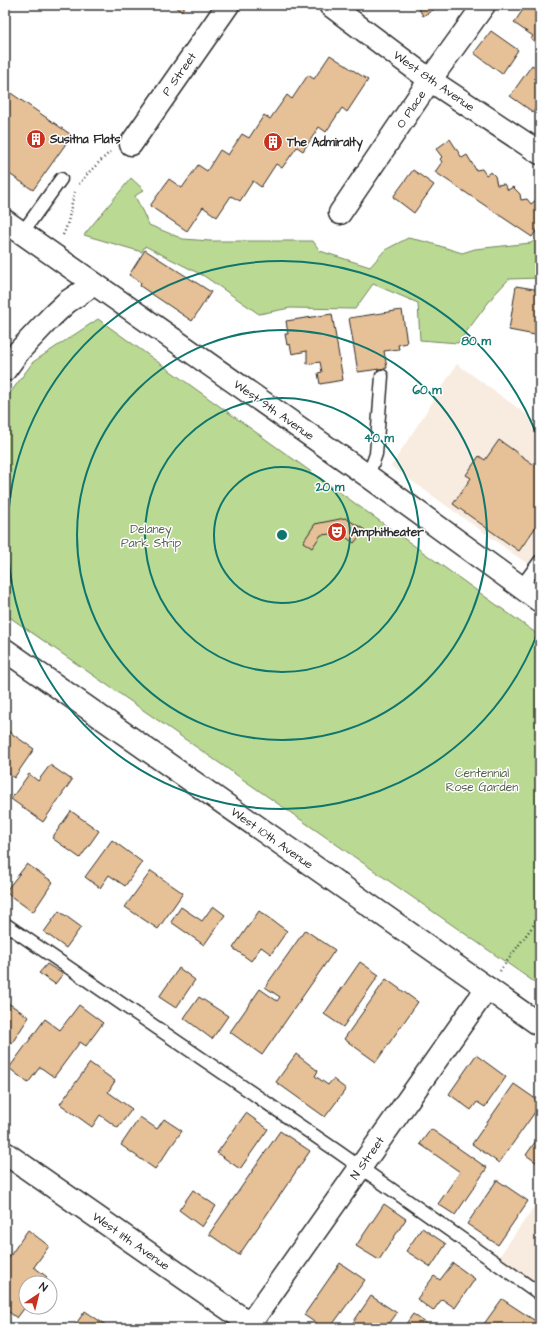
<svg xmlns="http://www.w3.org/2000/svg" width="545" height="1333" font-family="'Architects Daughter',sans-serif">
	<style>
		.built { fill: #f8ece0 }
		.green { fill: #bada93; stroke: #72825f }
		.building { fill: #e6c096; stroke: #2b2b2b }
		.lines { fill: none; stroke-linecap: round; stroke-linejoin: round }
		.lane-casing { stroke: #2b2b2b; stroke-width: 15 }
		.street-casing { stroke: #2b2b2b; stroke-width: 25 }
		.path { stroke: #2b2b2b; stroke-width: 2.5; stroke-dasharray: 1 3; stroke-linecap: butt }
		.lane { stroke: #fff; stroke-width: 12 }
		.street { stroke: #fff; stroke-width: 22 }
		.ring { fill: none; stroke: #0f766e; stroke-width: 2 }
		.labels { text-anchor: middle; stroke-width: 3; stroke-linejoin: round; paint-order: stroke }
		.street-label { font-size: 12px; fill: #2b2b2b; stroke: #fff }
		.poi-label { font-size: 12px; font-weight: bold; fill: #2b2b2b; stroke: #fff; text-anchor: start }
		.park-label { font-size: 12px; fill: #56604a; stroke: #fff }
		.centre { fill: #0f766e; stroke: #fff; stroke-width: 2 }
		.ring-label { font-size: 12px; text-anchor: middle; font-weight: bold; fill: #0f766e; stroke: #fff; stroke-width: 3; stroke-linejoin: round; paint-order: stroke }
	</style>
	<rect width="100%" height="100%" fill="#fff"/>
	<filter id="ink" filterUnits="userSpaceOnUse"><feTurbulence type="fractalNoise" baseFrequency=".025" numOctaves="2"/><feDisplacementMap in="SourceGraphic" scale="8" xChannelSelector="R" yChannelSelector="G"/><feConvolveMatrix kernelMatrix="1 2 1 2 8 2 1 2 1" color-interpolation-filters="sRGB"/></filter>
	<g filter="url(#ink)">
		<g class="built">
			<path d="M457,364l83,60v149l-149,-107z"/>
			<path d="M540,1198v89l-41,-30z"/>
		</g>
		<g class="green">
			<path d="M131,178l13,12 -9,6 14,29 34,14 27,2h103l7,10 50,16 15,-17 23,-12 19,4 35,11 13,-4 56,-6 9,-6v41l-31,1 -15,16 -36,48 -38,-3 -2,-37 -45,-19 -18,25 -65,-1 -31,6 -55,-38 -59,-30 -3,6 -58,-17z"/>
			<path d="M98,319l442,317v350l-535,-372v-214l28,-38z"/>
		</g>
		<g class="building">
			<path d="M172,5h14l-5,6z"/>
			<path d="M417,5h24l-18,11z"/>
			<path d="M526,5h11l3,2v38l-9,-6 2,-3 -19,-13z"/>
			<path d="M491,31l27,19 -16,24 -28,-21z"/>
			<path d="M330,55l38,25 -21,32 -5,-4 -16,24 -7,-5 -16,24 -6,-4 -15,21 -6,-4 -15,23 -8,-6 -13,20 -9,-5 -14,21 -14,-10 -16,24 -37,-25 19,-27 13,9 16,-23 9,6 13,-21 8,5 14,-21 7,4 15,-23 6,4 17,-24 5,4 16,-24 6,4z"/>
			<path d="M532,65l8,5v33l-7,9 -23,-16z"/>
			<path d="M5,89l65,45 -5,11 -32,45 -28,-19z"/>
			<path d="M450,139l12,19 5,-3 9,15 6,-1 4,6 5,-3 4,4 2,9 7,-1 4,6 5,-3 7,7 1,6 6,-1 4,5 5,-4 4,5v20l-8,12 -97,-65 7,-10 -2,-3 2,-2 -6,-8z"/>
			<path d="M413,170l21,15 -20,28 -21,-16z"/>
			<path d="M145,250l66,42 -19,29 -52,-35 1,-3 -12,-8z"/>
			<path d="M516,286l24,4v46l-31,-6z"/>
			<path d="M402,310l5,33 -9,2 1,4 -15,2 3,17 -29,4 -9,-54z"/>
			<path d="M332,314l11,66 -23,4 -2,-11 4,-1 -2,-10 -13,2v-13l-15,3 -2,-10 -3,1 -2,-11h3l-2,-13z"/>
			<path d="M499,440l41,29v52l-21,30 -66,-47 18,-26 -5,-3 13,-19 6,4z"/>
			<path d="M345,518l20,12 -11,13 -14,-10 -19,2 -9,13 -9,-6 12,-18z"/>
			<path d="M5,729l29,20 -20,29 -9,-7z"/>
			<path d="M50,765l22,15 -29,42 -32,-23 18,-25 9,7z"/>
			<path d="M71,811l28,20 -19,27 -28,-20z"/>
			<path d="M112,840l30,22 -17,24 -16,-11 -9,13 -15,-11z"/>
			<path d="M27,864l26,18 -20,30 -28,-20z"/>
			<path d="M151,871l32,22 -25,36 -33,-22z"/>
			<path d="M213,906l12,9 -21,30 -33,-23 10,-15 21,14z"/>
			<path d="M59,911l22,16 -15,21 -22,-16z"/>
			<path d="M259,911l28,20 -16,23 -10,-7 -10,14 -18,-13z"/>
			<path d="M305,930l30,20 -73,105 -32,-23 30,-43 17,12 3,-4 -15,-10z"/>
			<path d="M360,962l19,13 -36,52 -19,-13z"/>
			<path d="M47,964l16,10 -8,10 -16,-11z"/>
			<path d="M179,968l16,12 -19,28 -17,-11z"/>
			<path d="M386,979l32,23 -42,60 -32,-23z"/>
			<path d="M199,997l29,19 -16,23 -28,-21z"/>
			<path d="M5,1001l24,16 -17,26 -7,-5z"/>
			<path d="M79,1005l24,18 -17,23 -6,-4 -26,35 -14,-10 -12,16 -19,-15 36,-49 15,11z"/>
			<path d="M296,1054l22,17 -3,5 13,9 5,-6 13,10 -21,28 -49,-35z"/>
			<path d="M476,1055l30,22 -21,30 -8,-5 -6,8 -22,-16z"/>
			<path d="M90,1063l25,18 -7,11 24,17 -14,19 -18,-13 -8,12 -32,-23z"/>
			<path d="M514,1084l26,18v3l-41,58 -27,-19z"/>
			<path d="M246,1113l22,16 -28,40 -23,-16z"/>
			<path d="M140,1117l17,12 7,-10 18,12 -27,38 -34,-24z"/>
			<path d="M431,1129l56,39 -32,47 -17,-11 22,-32 -40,-28z"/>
			<path d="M280,1131l30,20 -71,104 -30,-21z"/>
			<path d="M540,1135v30l-14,-10z"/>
			<path d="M497,1180l31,21 -30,44 -31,-21z"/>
			<path d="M193,1190l23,16 -14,21 -23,-17z"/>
			<path d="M384,1204l22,15 -27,41 -23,-14z"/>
			<path d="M422,1228l24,16 -15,23 -25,-16z"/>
			<path d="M28,1230l21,16 -15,21 13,10 -5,6h-16v23l-9,12 -12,-9v-46z"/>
			<path d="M340,1263l25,17 -35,48h-7l-19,-13z"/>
			<path d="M453,1263l22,16 -20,29 -13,-9 -9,12 -16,-12 17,-23 6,4z"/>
			<path d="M540,1273v16l-8,-5z"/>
			<path d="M371,1296l26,17 -11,15h-35l-1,-1z"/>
			<path d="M502,1299l35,23 -4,6h-52z"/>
			<path d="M85,1311l25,17h-37z"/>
			<path d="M413,1314l20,14h-30z"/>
		</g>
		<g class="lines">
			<g class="lane-casing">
				<g id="lane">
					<path d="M22,233l39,-54"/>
					<path d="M368,476l8,-22 6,-78"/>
					<path d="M521,587l19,-26"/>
					<path d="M5,924l332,227 203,143"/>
				</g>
			</g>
			<g class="street-casing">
				<g id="street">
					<path d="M330,5l100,75 110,73"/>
					<path d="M131,144l97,-139"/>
					<path d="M340,213l90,-133 54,-75"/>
					<path d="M5,221l363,255 172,125"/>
					<path d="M5,370l14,-19 33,-35 15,-14 27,-18"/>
					<path d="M5,650l535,375"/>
					<path d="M5,1153l251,175"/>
					<path d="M247,1328l240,-340"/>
				</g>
			</g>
			<g class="path">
				<path d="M79,184l10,-12 21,-20"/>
				<path d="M63,235c7,-14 7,-29 12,-43"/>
				<path d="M500,971l40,-55"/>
			</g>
			<use href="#lane" class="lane"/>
			<use href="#street" class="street"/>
		</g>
	</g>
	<g class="ring">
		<circle cx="282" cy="535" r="68"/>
		<circle cx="282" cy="535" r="137"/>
		<circle cx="282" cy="535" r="205"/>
		<path d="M539 629A274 274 0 1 1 539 441"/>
	</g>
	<defs>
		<g id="building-disc" transform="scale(1)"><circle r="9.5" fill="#c8321e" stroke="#fff"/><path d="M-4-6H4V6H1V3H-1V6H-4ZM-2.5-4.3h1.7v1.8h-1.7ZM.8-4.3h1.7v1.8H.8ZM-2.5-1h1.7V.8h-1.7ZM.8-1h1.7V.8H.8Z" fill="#fff"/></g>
		<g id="theatre-disc" transform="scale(1)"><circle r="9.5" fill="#c8321e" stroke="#fff"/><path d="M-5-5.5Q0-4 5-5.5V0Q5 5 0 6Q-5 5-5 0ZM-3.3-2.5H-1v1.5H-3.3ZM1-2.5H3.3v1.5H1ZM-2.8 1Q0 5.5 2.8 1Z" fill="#fff"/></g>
	</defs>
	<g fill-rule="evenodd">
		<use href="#building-disc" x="36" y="139"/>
		<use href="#building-disc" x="273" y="142"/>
		<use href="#theatre-disc" x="337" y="532"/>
	</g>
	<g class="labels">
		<g class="street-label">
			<text transform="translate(179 74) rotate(-55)" y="4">P Street</text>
			<text transform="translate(434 81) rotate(35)" y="4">West 8th Avenue</text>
			<text transform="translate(411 109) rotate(-56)" y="4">O Place</text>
			<text transform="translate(274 410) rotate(35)" y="4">West 9th Avenue</text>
			<text transform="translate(272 838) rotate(35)" y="4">West 10th Avenue</text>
			<text transform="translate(367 1158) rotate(-55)" y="4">N Street</text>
			<text transform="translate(131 1241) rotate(35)" y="4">West 11th Avenue</text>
		</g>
		<g class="poi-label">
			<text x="50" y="143">Susitna Flats</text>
			<text x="287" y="146">The Admiralty</text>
			<text x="351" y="536">Amphitheater</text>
		</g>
		<g class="park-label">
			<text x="151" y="533">Delaney<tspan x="151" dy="14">Park Strip</tspan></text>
			<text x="482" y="777">Centennial<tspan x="482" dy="14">Rose Garden</tspan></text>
		</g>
	</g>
	<circle cx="282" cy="535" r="6" class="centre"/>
	<g class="ring-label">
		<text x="476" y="345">80 m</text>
		<text x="427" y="394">60 m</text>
		<text x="379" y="442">40 m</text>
		<text x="330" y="491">20 m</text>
	</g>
	<rect width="545" height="1333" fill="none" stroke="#fff" stroke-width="20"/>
	<rect x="10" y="10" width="525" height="1313" fill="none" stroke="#2b2b2b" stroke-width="1.5" filter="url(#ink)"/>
	<g transform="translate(38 1295) rotate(35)"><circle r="19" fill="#ffffff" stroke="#aaaaaa"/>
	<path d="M0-3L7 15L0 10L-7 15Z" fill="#c8321e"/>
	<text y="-6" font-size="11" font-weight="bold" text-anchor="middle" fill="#2b2b2b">N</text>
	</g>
</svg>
